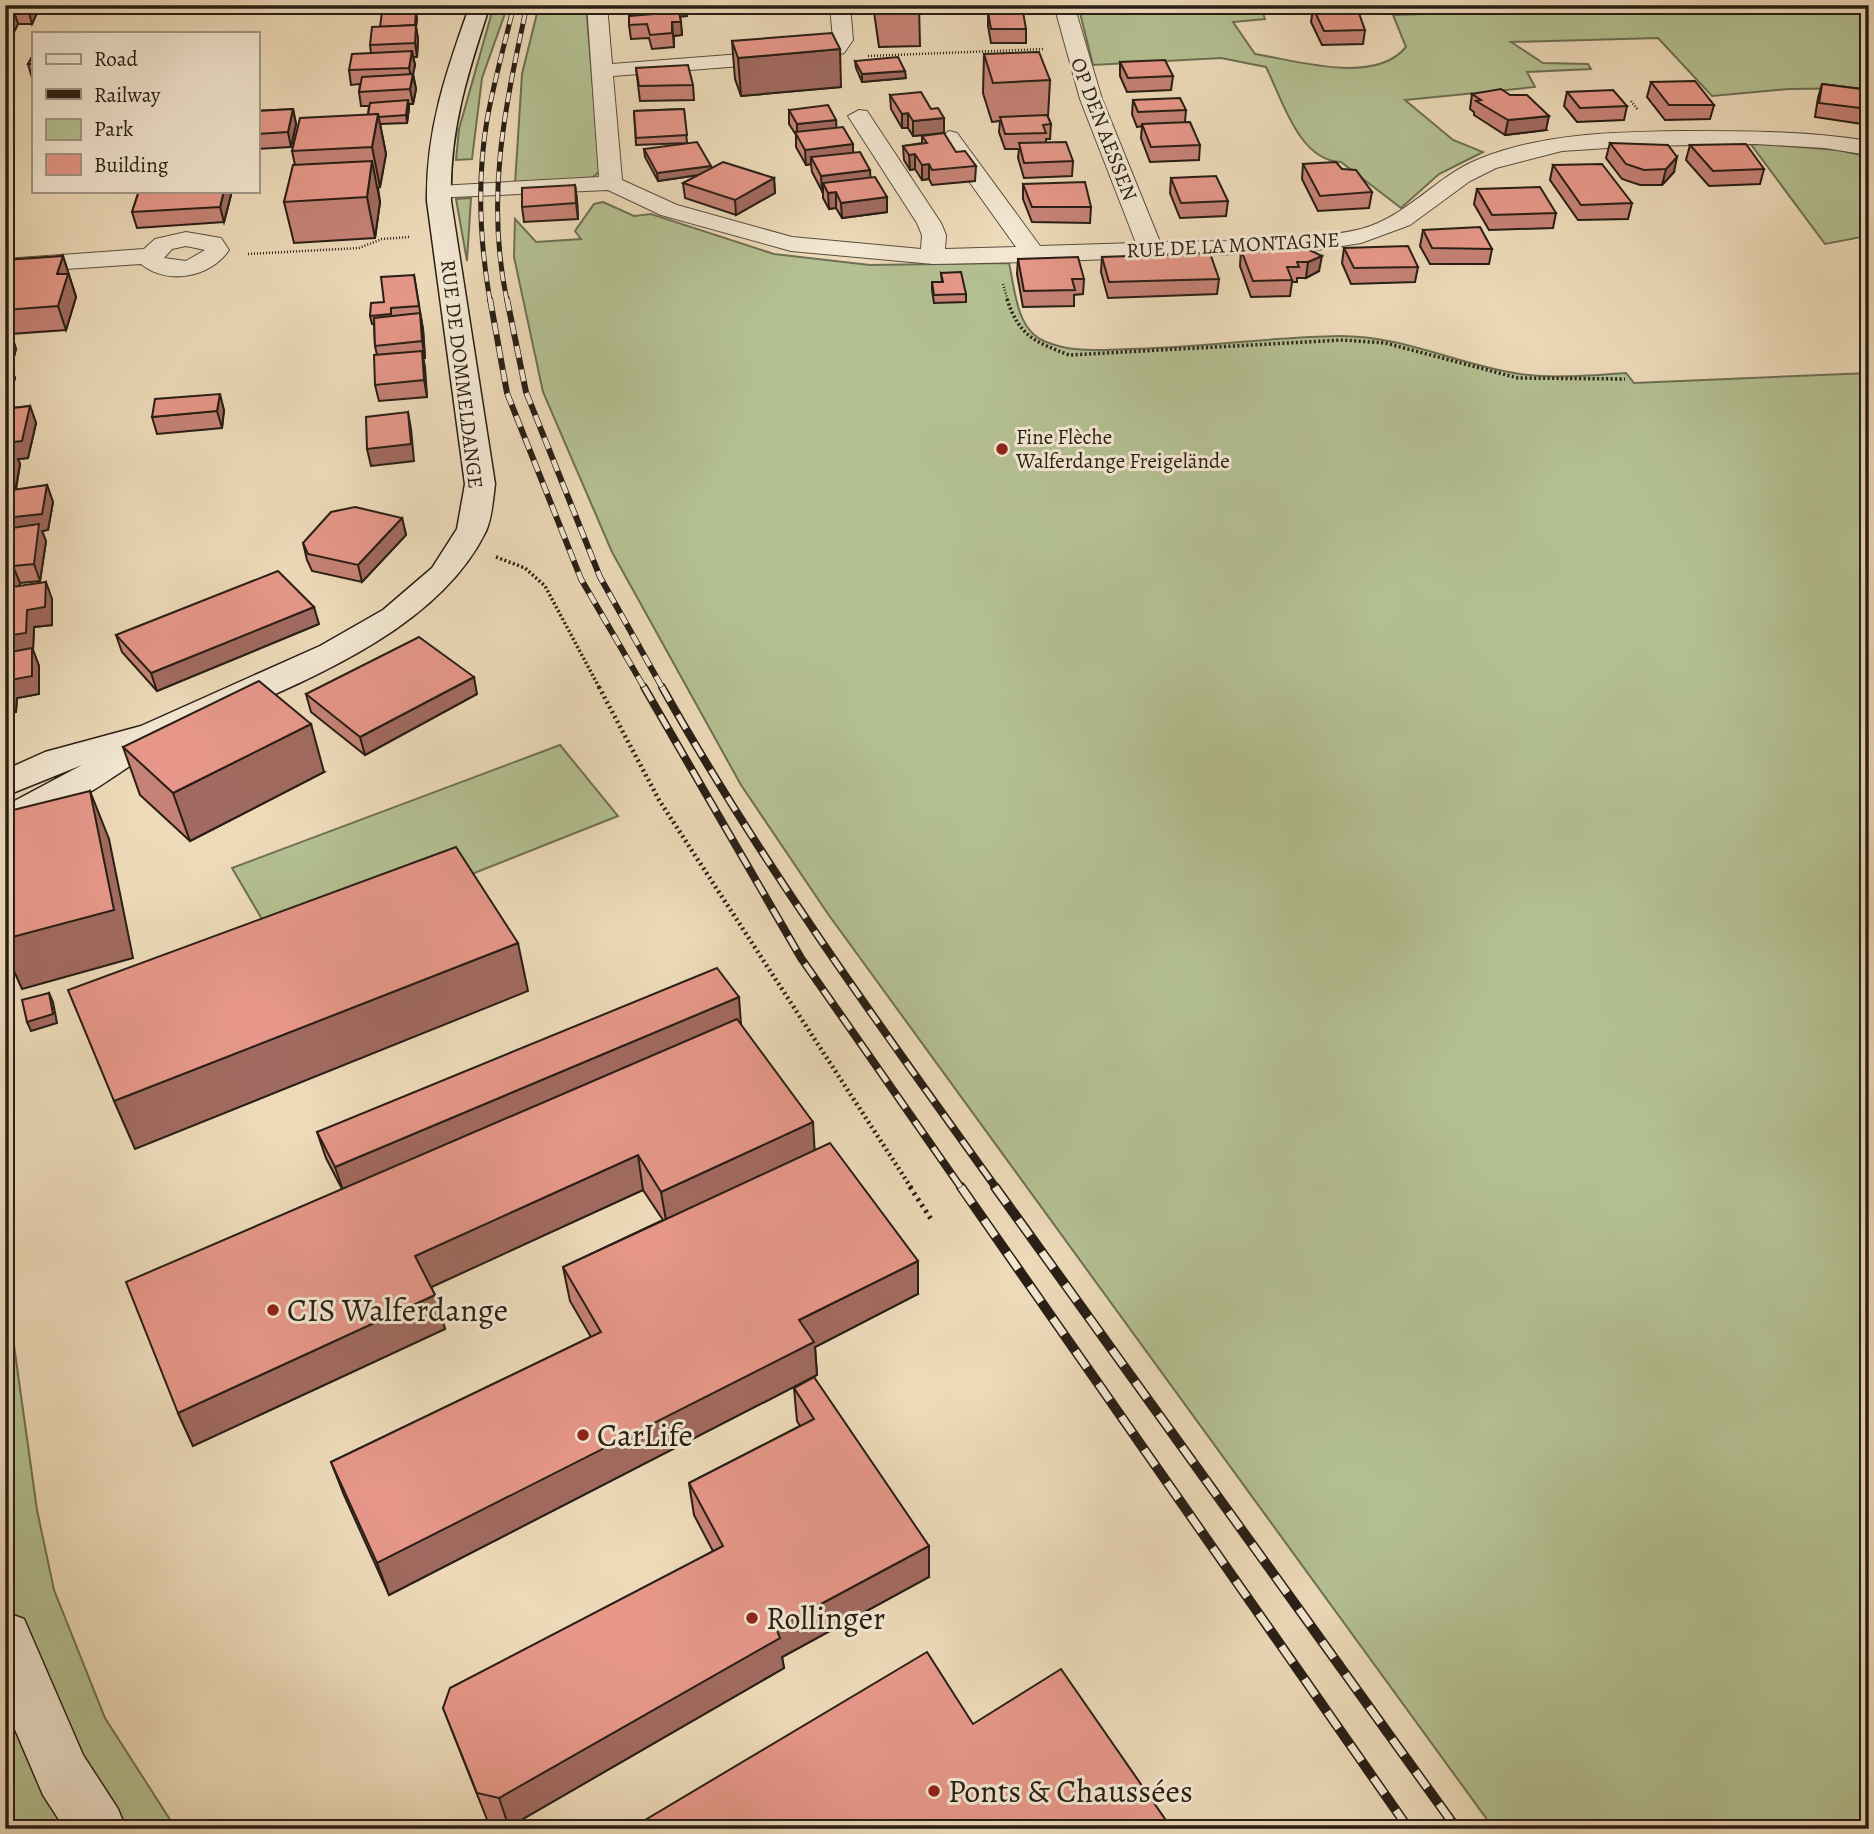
<svg xmlns="http://www.w3.org/2000/svg" width="1874" height="1834" font-family="Alegreya,serif">
	<style>
		.green { fill: #b4c092; stroke: #6e6f54; stroke-width: 2 }
		.lines { fill: none; stroke-linecap: round; stroke-linejoin: round }
		.minor-casing { stroke: #594d3e; stroke-width: 2 }
		.secondary-casing { stroke: #281e15; stroke-width: 3 }
		.path-far3 { stroke: #281e15; stroke-width: 2.5; stroke-dasharray: 1 2; stroke-linecap: butt }
		.path-far2 { stroke: #281e15; stroke-width: 3.5; stroke-dasharray: 2 2.5; stroke-linecap: butt }
		.path-far1 { stroke: #281e15; stroke-width: 4.5; stroke-dasharray: 2 3.5; stroke-linecap: butt }
		.path { stroke: #281e15; stroke-width: 5; stroke-dasharray: 2.5 4.5; stroke-linecap: butt }
		.minor { fill: #f3e7d2; fill-rule: evenodd }
		.secondary { fill: #f3e7d2; fill-rule: evenodd }
		.rail-far3-casing { stroke: #281e15; stroke-width: 5 }
		.rail-far2-casing { stroke: #281e15; stroke-width: 6 }
		.rail-far1-casing { stroke: #281e15; stroke-width: 8 }
		.rail-casing { stroke: #281e15; stroke-width: 10 }
		.rail-far3 { stroke: #f3e7d2; stroke-width: 3.5; stroke-dasharray: 10; stroke-linecap: butt }
		.rail-far2 { stroke: #f3e7d2; stroke-width: 4.5; stroke-dasharray: 12; stroke-linecap: butt }
		.rail-far1 { stroke: #f3e7d2; stroke-width: 5; stroke-dasharray: 16; stroke-linecap: butt }
		.rail { stroke: #f3e7d2; stroke-width: 7; stroke-dasharray: 20; stroke-linecap: butt }
		.wall { fill: #c68276; stroke: #281e15; stroke-width: 2 }
		.shaded-wall { fill: #a16a60; stroke: #281e15; stroke-width: 2 }
		.building { fill: #e69789; stroke: #281e15; stroke-width: 2 }
		.poi-dot { fill: #8f2418; stroke: #f3e7d2; stroke-width: 2.5 }
		.labels { text-anchor: middle; stroke-width: 6; stroke-linejoin: round; paint-order: stroke }
		.far-street-label { font-size: 21px; fill: #281e15; stroke: #f3e7d2 }
		.far-poi-label { font-size: 21px; fill: #281e15; stroke: #f3e7d2; text-anchor: start }
		.near-poi-label { font-size: 32px; fill: #281e15; stroke: #f3e7d2; text-anchor: start }
	</style>
	<rect width="100%" height="100%" fill="#eddab9"/>
	<filter id="stains"><feTurbulence type="fractalNoise" baseFrequency=".00286" numOctaves="4"/><feColorMatrix values="0 0 0 0 .2 0 0 0 0 .09 0 0 0 0 .02 0 0 0 .5 -.17"/></filter>
	<radialGradient id="worn" r=".72"><stop offset=".6" stop-color="#630" stop-opacity="0"/><stop offset="1" stop-color="#630" stop-opacity=".3"/></radialGradient>
	<g class="green">
		<path d="M494,5h14l-26,73 -10,81 -16,1 3,-31z"/>
		<path d="M539,5h47l14,166 -9,8 -76,5 7,-110z"/>
		<path d="M1078,5h182l5,14 -32,3 22,32c43,7 120,31 151,-7l-13,-32 61,-2 -2,-8h417v83l-80,1 -77,7 -54,-58 -147,4 32,21 45,1 3,5 -64,3 8,15 -130,13 48,40 30,12 -44,22 -38,34 -60,-46c-42,-1 -59,-63 -75,-95l-45,-9 -128,7z"/>
		<path d="M1750,143l89,7 30,7v94l-8,-14 -36,7z"/>
		<path d="M471,198l-4,63 -11,-62z"/>
		<path d="M603,202l31,14 17,-2 123,40 96,11 139,-2c6,26 7,66 35,78 27,12 55,9 84,8 70,-1 141,-12 211,-13 66,0 119,29 181,38 35,5 72,1 106,-1l8,10 235,-10v1456h-375l-666,-915 -87,-129 -129,-233 -69,-160 -29,-135 1,-38 21,23 45,-3 -6,-8 19,-27z"/>
		<path d="M560,745l58,71 -338,134 -48,-82z"/>
		<path d="M5,1281l32,229 17,80 51,128 71,111h-171z"/>
	</g>
	<g class="lines">
		<g class="minor-casing">
			<g id="minor">
				<path d="M587,5h20l5,59 205,-16 13,-3 3,-5 -3,-35h20l3,35 -9,13 -27,7 -204,16 9,104 55,25 115,32 129,12 1,-14 -5,-12 -69,-107 11,-6 8,1 74,112 5,12 -1,14 71,-2 -78,-109 11,-7 8,2 83,113 96,-3 -56,-144 -26,-94h20l28,94 58,143c66,-2 136,2 201,-13 46,-12 75,-53 118,-70 64,-26 136,-27 204,-28 63,0 124,0 186,10v14l-45,-7 -68,-4 -119,2 -75,5 -66,17 -26,13 -60,44 -49,18 -50,8 -277,11 -101,2 -142,-13 -130,-36 -53,-25 -177,8 -4,-5 4,-5 8,-2 160,-9z"/>
				<path d="M186,232l35,6 8,12c-18,27 -61,36 -88,14l-136,9v-14l139,-10 11,-10zM186,246l19,4 -19,11 -22,-3 8,-9z"/>
			</g>
		</g>
		<g class="secondary-casing">
			<g id="secondary">
				<path d="M470,5h20c-22,67 -41,125 -39,196l44,283c-2,15 -3,34 -9,47 -54,111 -214,162 -321,211l-25,7 3,4 -6,8c-41,28 -83,57 -132,70v-25l77,-41 -77,31v-26l40,-18 96,-26 179,-80 63,-36 49,-42 25,-39 8,-45 -38,-283c-1,-71 19,-129 43,-196z"/>
				<path d="M5,1612l19,7 59,136 35,54 8,20h-61l-22,-34 -38,-89z"/>
			</g>
		</g>
		<g class="path-far3">
			<path d="M868,56l176,-7"/>
			<path d="M1631,101l7,9"/>
			<path d="M248,254l111,-6 23,-9 27,-2"/>
			<path d="M1003,284l5,17"/>
		</g>
		<g class="path-far2">
			<path d="M1007,299c12,37 28,43 62,56l274,-15 42,3 133,35 107,1"/>
			<path d="M496,557l29,11 20,18 55,103"/>
		</g>
		<path class="path-far1" d="M599,687l60,113 253,389"/>
		<g class="path">
			<path d="M910,1187l21,32"/>
			<path d="M5,1823l3,6"/>
		</g>
		<use href="#minor" class="minor"/>
		<use href="#secondary" class="secondary"/>
		<g class="rail-far3-casing">
			<g id="rail-far3">
				<path d="M490,301c-10,-58 -13,-122 -3,-181 7,-39 18,-77 27,-115"/>
				<path d="M507,301c-22,-104 -2,-194 20,-296"/>
			</g>
		</g>
		<g class="rail-far2-casing">
			<g id="rail-far2">
				<path d="M490,299l17,94 74,186 64,110"/>
				<path d="M507,299l19,93 74,185 63,112"/>
			</g>
		</g>
		<g class="rail-far1-casing">
			<g id="rail-far1">
				<path d="M644,687l157,271 161,231"/>
				<path d="M662,687c99,176 217,338 335,502"/>
			</g>
		</g>
		<g class="rail-casing">
			<g id="rail">
				<path d="M961,1187l448,642"/>
				<path d="M995,1187l462,642"/>
			</g>
		</g>
		<use href="#rail-far3" class="rail-far3"/>
		<use href="#rail-far2" class="rail-far2"/>
		<use href="#rail-far1" class="rail-far1"/>
		<use href="#rail" class="rail"/>
	</g>
	<g class="wall">
		<path d="M5,5h28l3,10 -4,9h-14l-3,6 -10,1z"/>
		<path d="M396,5h39l-1,4 -37,2z"/>
		<path d="M873,5h46l1,41 -41,1z"/>
		<path d="M1313,8l52,22 -2,14 -41,1 -11,-23z"/>
		<path d="M988,12l38,17v14h-35l-3,-17z"/>
		<path d="M631,15l56,1h-7l2,19 -8,1v11l-22,2 -3,-11 -18,1 -2,-14z"/>
		<path d="M417,18l-1,9 2,12 -1,18h-4l2,8 -2,9 3,15 -3,15h-4v4l-2,15 -27,1 6,30 -6,33 -2,1 2,14 -5,36 -81,5 -10,-41 11,-37 -3,-14 76,-36 1,-9h-8l-2,-14 1,-8 -9,1 -2,-15 22,-17 -1,-8 10,-18z"/>
		<path d="M732,41l109,46 -100,9 -6,-17z"/>
		<path d="M984,54l66,26 -2,37 3,7 -1,15h-4v3l27,19 -1,15 -48,2 -6,-20 1,-9h-14l-6,-17 1,-11 -8,1 -9,-29z"/>
		<path d="M33,55v23h-1l-4,-14z"/>
		<path d="M855,61l51,17 -44,4 -6,-14z"/>
		<path d="M1120,62l53,14 -2,14 -44,2 -7,-16z"/>
		<path d="M636,68l57,17 1,15 -54,1z"/>
		<path d="M1651,82l63,23 -4,14 -45,1 -18,-23z"/>
		<path d="M1822,84l47,6v35l-54,-8 3,-19z"/>
		<path d="M1567,92l60,14 -3,14 -47,2 -13,-16z"/>
		<path d="M1472,94l74,36 -41,5 -31,-20v-3l-4,-3z"/>
		<path d="M890,95l54,38 -31,3 -5,-8h-6l-11,-19z"/>
		<path d="M1133,100l53,10 -1,12 15,23 -1,15 -49,2 -9,-24 1,-12 -5,1 -5,-13z"/>
		<path d="M293,109l3,15 -5,23 -34,2v-38z"/>
		<path d="M684,109l3,34 -51,2 -2,-34z"/>
		<path d="M789,110l48,18 33,49 17,20v15l-45,6 -6,-10 -7,1 -6,-11v-8l-1,1 -10,-19 -1,-8 -5,1 -10,-18v-12l-7,-11z"/>
		<path d="M922,136l34,16 20,14 -1,15 -43,4 -3,-6 -7,1 -7,-11 -5,1 -6,-10 -1,-14 19,-3z"/>
		<path d="M1610,143l64,29 -12,13h-22l-18,-6 -16,-21z"/>
		<path d="M1690,145l74,24 -4,15 -51,2 -23,-26z"/>
		<path d="M644,149l68,19 62,10 1,15 -39,22 -51,-17 -2,-15 16,-8 -41,6 -13,-24z"/>
		<path d="M1303,164l39,5 30,23 -3,16 -51,3 -16,-32z"/>
		<path d="M1553,165l79,38 -4,16 -50,1 -28,-40z"/>
		<path d="M1171,178l57,23 -2,15 -46,2 -10,-25z"/>
		<path d="M1023,184l68,23 -1,16 -58,-1 -9,-23z"/>
		<path d="M575,185l2,15 1,19 -54,3 -2,-15z"/>
		<path d="M1477,189l79,24 -3,15 -64,2 -15,-26z"/>
		<path d="M139,191h91l1,4 -7,27 -87,6 -5,-16z"/>
		<path d="M1423,230l69,19 -3,15h-59l-10,-18z"/>
		<path d="M1305,248l14,23 -13,7h-9v4h-5l-2,14 -39,1 -11,-31 1,-16z"/>
		<path d="M1344,248l74,19 -3,15 -64,2 -9,-21z"/>
		<path d="M63,256l13,41 -10,33 -55,4 5,15 -5,19 4,10 -5,16 -5,1v-135z"/>
		<path d="M1102,257l117,22 -2,15 -109,4 -7,-26z"/>
		<path d="M1018,259l66,20 -1,15 -9,1v11l-51,1 -6,-33z"/>
		<path d="M941,273l25,21v8l-32,1 -2,-13v-8h10z"/>
		<path d="M414,275l9,54 2,29h-2l4,39 -48,4 -4,-16 2,-30 -2,-9 -1,-22h-2l-2,-8 14,-14z"/>
		<path d="M30,406l6,17 -8,35 -10,1 2,5 -4,26 31,-5 6,17 -5,28 -6,1 4,10 -6,40 -20,2 -1,3 33,13v26l-18,2 -1,23 6,16v28l-22,4 -1,14 -11,2v-305z"/>
		<path d="M224,410l-2,18 -65,6 -5,-17z"/>
		<path d="M402,518l4,17 -44,47 -50,-11 -5,-11 -4,-17z"/>
		<path d="M319,624l-162,67 -35,-39 -6,-17z"/>
		<path d="M306,694h171l-112,61 -54,-43z"/>
		<path d="M123,747l201,25 -134,69 -50,-46z"/>
		<path d="M740,1024l75,126 103,144 -103,53 2,28 -428,220 -45,-100 -13,-33 260,-125 -21,-36 -7,-34 100,-47 -20,-30 -212,97 4,8 10,34 -252,117 -15,-33 164,-224 -16,-31 -9,-26z"/>
		<path d="M794,1388l135,189 -147,80 2,11 -275,159 -21,-5 -45,-114 270,-157 -19,-36 -5,-32 111,-57 -3,-5z"/>
	</g>
	<g class="shaded-wall">
		<path d="M27,5h6l3,10 -4,9z"/>
		<path d="M650,5h36l1,11 -56,5 -1,-14z"/>
		<path d="M14,11l4,13 -3,6 -4,-13z"/>
		<path d="M416,11l1,7 -1,9 2,12 -1,18 -2,-14v-18z"/>
		<path d="M672,22h9l1,13 -8,1v11z"/>
		<path d="M840,49l1,38 -100,9 -3,-38z"/>
		<path d="M412,51l3,14 -2,9 3,15 -3,15 -3,-15 2,-8 -3,-13z"/>
		<path d="M905,71l1,7 -44,4v-8z"/>
		<path d="M408,100l1,8 -2,15 -1,-8z"/>
		<path d="M293,109l3,15 -5,23 -3,-15z"/>
		<path d="M908,113v15h-6v-14z"/>
		<path d="M378,114l8,40 -6,33 -8,-40z"/>
		<path d="M1549,116l-3,14 -41,5 3,-15z"/>
		<path d="M944,118v15l-31,3v-15z"/>
		<path d="M836,120l1,15 -40,1v-12z"/>
		<path d="M853,144v15l-42,-2v7l-5,1 -1,-15z"/>
		<path d="M915,154v15l-5,1 -1,-15z"/>
		<path d="M1677,157l-3,15 -12,13 4,-16z"/>
		<path d="M372,161l8,41 -5,36 -8,-41z"/>
		<path d="M929,164v15l-7,1v-15z"/>
		<path d="M711,166l1,7 -54,8 -1,-8z"/>
		<path d="M870,170l1,15 -48,-2v7l-1,1 -1,-15z"/>
		<path d="M774,178l1,15 -39,22 -1,-15z"/>
		<path d="M575,185l2,15 1,19 -2,-16z"/>
		<path d="M224,191h6l1,4 -7,27 -4,-15z"/>
		<path d="M836,192v16l-7,1 -1,-16z"/>
		<path d="M887,197v15l-45,6 -1,-15z"/>
		<path d="M63,256l13,41 -10,33 -8,-24 -1,-32z"/>
		<path d="M1322,256l-3,15 -13,7 2,-16z"/>
		<path d="M420,313l3,16 2,29 -3,-17z"/>
		<path d="M11,333l5,16 -5,19 4,10 -5,16 -5,-14v-29z"/>
		<path d="M422,351l3,16 2,30 -3,-17z"/>
		<path d="M220,394l4,16 -2,18 -5,-17z"/>
		<path d="M30,406l6,17 -8,35 -10,1 2,5 -6,33 -9,1v-55z"/>
		<path d="M408,412l3,17 3,32 -43,5 -4,-17z"/>
		<path d="M47,485l6,17 -5,28 -6,1 4,10 -6,40 -6,-17 -29,-29v-17z"/>
		<path d="M402,518l4,17 -44,47 -4,-17z"/>
		<path d="M13,566l7,17 -2,11 -13,1v-18z"/>
		<path d="M46,582l6,17v26l-18,2 -1,23 6,16v28l-22,4 -1,14 -11,2v-78l22,-26z"/>
		<path d="M314,607l5,17 -162,67 -6,-18z"/>
		<path d="M474,677l3,17 -112,61 -5,-18z"/>
		<path d="M311,724l13,48 -134,69 -17,-48z"/>
		<path d="M90,791l19,48 24,119 -111,31 -17,-38v-12z"/>
		<path d="M518,943l10,48 -393,158 -21,-48z"/>
		<path d="M49,993l4,9 4,21 -26,8 -4,-9z"/>
		<path d="M739,997l2,27 -397,169 -9,-26z"/>
		<path d="M813,1122l2,34 -148,70 -6,-34z"/>
		<path d="M638,1155l5,35 -218,100 -10,-34z"/>
		<path d="M918,1261v33l-103,53 2,28 -428,220 -12,-32 422,-243z"/>
		<path d="M435,1295l10,34 -252,117 -15,-33z"/>
		<path d="M929,1546v31l-147,80 2,11 -275,159 -10,-29 277,-170z"/>
	</g>
	<g class="building">
		<path d="M5,5h25l-3,5 -13,1 -3,6h-6z"/>
		<path d="M630,5h20l-20,2z"/>
		<path d="M878,5h41v3l-41,1z"/>
		<path d="M1313,8h44l8,22 -41,1z"/>
		<path d="M416,11l-1,14 -35,2 2,-15z"/>
		<path d="M679,12l2,10h-9v11l-22,2 -3,-11 -18,1v-9z"/>
		<path d="M988,12h35l3,17h-35z"/>
		<path d="M416,25l-1,18 -45,2 2,-18z"/>
		<path d="M832,33l8,16 -102,9 -6,-17z"/>
		<path d="M412,51l-3,17 -60,2 3,-16z"/>
		<path d="M1039,52l11,28 -57,3 -9,-29z"/>
		<path d="M33,55v9h-5z"/>
		<path d="M898,57l7,14 -43,3 -7,-13z"/>
		<path d="M1165,60l8,16 -45,2 -8,-16z"/>
		<path d="M688,65l5,20 -54,1 -3,-18z"/>
		<path d="M413,74l-3,15 -51,3 3,-15z"/>
		<path d="M1695,81l19,24h-45l-18,-23z"/>
		<path d="M1822,84l47,6v19l-50,-6z"/>
		<path d="M1501,89l9,6h17l22,21 -41,4 -32,-19 5,-1 -9,-6z"/>
		<path d="M1613,90l14,16 -47,2 -13,-16z"/>
		<path d="M921,92l10,17 7,-1 6,10 -31,3 -5,-8 -6,1 -12,-19z"/>
		<path d="M1180,98l6,12 -48,2 -5,-12z"/>
		<path d="M408,100l-2,15 -27,2 -1,-3 -10,1 2,-12z"/>
		<path d="M828,105l8,15 -39,4 -8,-14z"/>
		<path d="M293,109l-5,23 -31,2v-23z"/>
		<path d="M684,109l3,26 -51,3 -2,-27z"/>
		<path d="M378,114l-6,33 -80,4 8,-33z"/>
		<path d="M1047,115l4,9 -8,1 3,8 -41,1 -5,-17z"/>
		<path d="M1190,122l10,23 -49,2 -9,-23z"/>
		<path d="M843,127l10,17 -48,6 -10,-18z"/>
		<path d="M944,133l12,19 9,-1 11,15 -44,4 -3,-6 -7,1 -7,-11 -6,1 -6,-9 24,-3 -5,-7z"/>
		<path d="M697,142l14,24 -54,7 -13,-24z"/>
		<path d="M1066,142l7,19 -49,2 -5,-20z"/>
		<path d="M1610,143l58,2 9,12 -11,12 -22,1 -18,-6z"/>
		<path d="M1746,144l18,25 -51,2 -23,-26z"/>
		<path d="M860,152l10,18 -49,6 -10,-19z"/>
		<path d="M372,161l-5,36 -83,5 9,-37z"/>
		<path d="M723,162l51,16 -39,22 -52,-17z"/>
		<path d="M1336,162l6,7 14,1 16,22 -52,4 -17,-32z"/>
		<path d="M1602,164l30,39 -51,2 -28,-40z"/>
		<path d="M1216,176l12,25 -47,2 -10,-25z"/>
		<path d="M875,177l12,20 -46,6 -5,-11 -8,1 -5,-10z"/>
		<path d="M1085,182l6,25h-59l-9,-23z"/>
		<path d="M575,185l1,18 -54,4v-19z"/>
		<path d="M1540,187l16,26 -64,2 -15,-26z"/>
		<path d="M139,191h85l-4,16 -88,5z"/>
		<path d="M1480,227l12,22 -60,-1 -9,-18z"/>
		<path d="M1408,246l10,21 -64,1 -10,-20z"/>
		<path d="M1305,248l17,8 -14,6h-11l2,5h-12l5,13 -39,1 -12,-31z"/>
		<path d="M1210,253l9,26 -110,3 -7,-25z"/>
		<path d="M63,256l-6,18h11l-10,32 -53,4v-50z"/>
		<path d="M1078,257l6,22h-12l3,11 -51,1 -6,-32z"/>
		<path d="M961,272l5,22 -32,1 -2,-13h11l-2,-9z"/>
		<path d="M414,275l5,31 -28,2v6l-21,2 1,-13 13,-1 -3,-25z"/>
		<path d="M420,313l2,28 -47,5 -1,-28z"/>
		<path d="M5,333h6l-6,18z"/>
		<path d="M422,351l2,29 -49,5 -1,-30z"/>
		<path d="M220,394l-3,17 -65,6 3,-18z"/>
		<path d="M30,406l-8,35 -17,2v-34z"/>
		<path d="M408,412l3,32 -44,5 -1,-32z"/>
		<path d="M5,448h9l-6,32h-3z"/>
		<path d="M47,485l-5,29 -37,4v-27z"/>
		<path d="M355,507l47,11 -44,47 -50,-11 -5,-11 28,-31z"/>
		<path d="M39,524l-5,40 -21,2 -2,10 -6,1v-48z"/>
		<path d="M278,571l36,36 -163,66 -35,-38z"/>
		<path d="M46,582l-1,25 -18,3 -1,23 -21,3v-48z"/>
		<path d="M419,637l55,40 -114,60 -54,-43z"/>
		<path d="M32,648v28l-22,4 -1,14 -4,1v-42z"/>
		<path d="M259,681l52,43 -138,69 -50,-46z"/>
		<path d="M90,791l24,119 -109,29v-127z"/>
		<path d="M456,847l62,96 -404,158 -46,-111z"/>
		<path d="M717,968l22,29 -404,170 -18,-35z"/>
		<path d="M49,993l4,21 -26,8 -5,-22z"/>
		<path d="M737,1019l76,103 -152,70 -23,-37 -223,101 20,39 -257,118 -52,-131z"/>
		<path d="M830,1143l88,118 -119,59 15,22 -437,221 -46,-101 270,-130 -38,-65z"/>
		<path d="M814,1377l115,169 -153,82 4,10 -281,160 -22,-5 -34,-85 7,-20 273,-142 -34,-63 125,-64 -20,-31z"/>
		<path d="M927,1652l46,72 88,-55 111,160h-134l-3,-4 -7,4h-398z"/>
	</g>
	<g class="poi-dot">
		<circle cx="1002" cy="449" r="7"/>
		<circle cx="273" cy="1310" r="7"/>
		<circle cx="583" cy="1435" r="7"/>
		<circle cx="752" cy="1618" r="7"/>
		<circle cx="934" cy="1791" r="7"/>
	</g>
	<g class="labels">
		<g class="far-street-label">
			<text transform="translate(1104 129) rotate(69)" y="7">OP DEN AESSEN</text>
			<text transform="translate(1233 245) rotate(-3)" y="7">RUE DE LA MONTAGNE</text>
			<text transform="translate(462 374) rotate(83)" y="7">RUE DE DOMMELDANGE</text>
		</g>
		<g class="far-poi-label">
			<text x="1016" y="444">Fine Flèche<tspan x="1016" dy="24">Walferdange Freigelände</tspan></text>
		</g>
		<g class="near-poi-label">
			<text x="287" y="1321">CIS Walferdange</text>
			<text x="597" y="1446">CarLife</text>
			<text x="766" y="1629">Rollinger</text>
			<text x="948" y="1802">Ponts &amp; Chaussées</text>
		</g>
	</g>
	<rect width="1874" height="1834" fill="none" stroke="#eddab9" stroke-width="28"/>
	<rect x="7" y="7" width="1860" height="1820" fill="none" stroke="#281e15" stroke-width="3.5"/>
	<rect x="14" y="14" width="1846" height="1806" fill="none" stroke="#281e15" stroke-width="2"/>
	<rect x="32" y="32" width="228" height="161" fill="#f3e7d2" stroke="#a29786" stroke-width="2"/>
	<rect x="46" y="54" width="35" height="10" fill="#f3e7d2" stroke="#a29786" stroke-width="2"/>
	<text x="94" y="66" font-size="21" fill="#281e15">Road</text>
	<rect x="46" y="89" width="35" height="10" fill="#281e15" stroke="#a29786" stroke-width="2"/>
	<text x="94" y="102" font-size="21" fill="#281e15">Railway</text>
	<rect x="46" y="119" width="35" height="21" fill="#b4c092" stroke="#a29786" stroke-width="2"/>
	<text x="94" y="136" font-size="21" fill="#281e15">Park</text>
	<rect x="46" y="154" width="35" height="21" fill="#e69789" stroke="#a29786" stroke-width="2"/>
	<text x="94" y="172" font-size="21" fill="#281e15">Building</text>
	<rect width="100%" height="100%" filter="url(#stains)"/>
	<rect width="100%" height="100%" fill="url(#worn)"/>
</svg>
